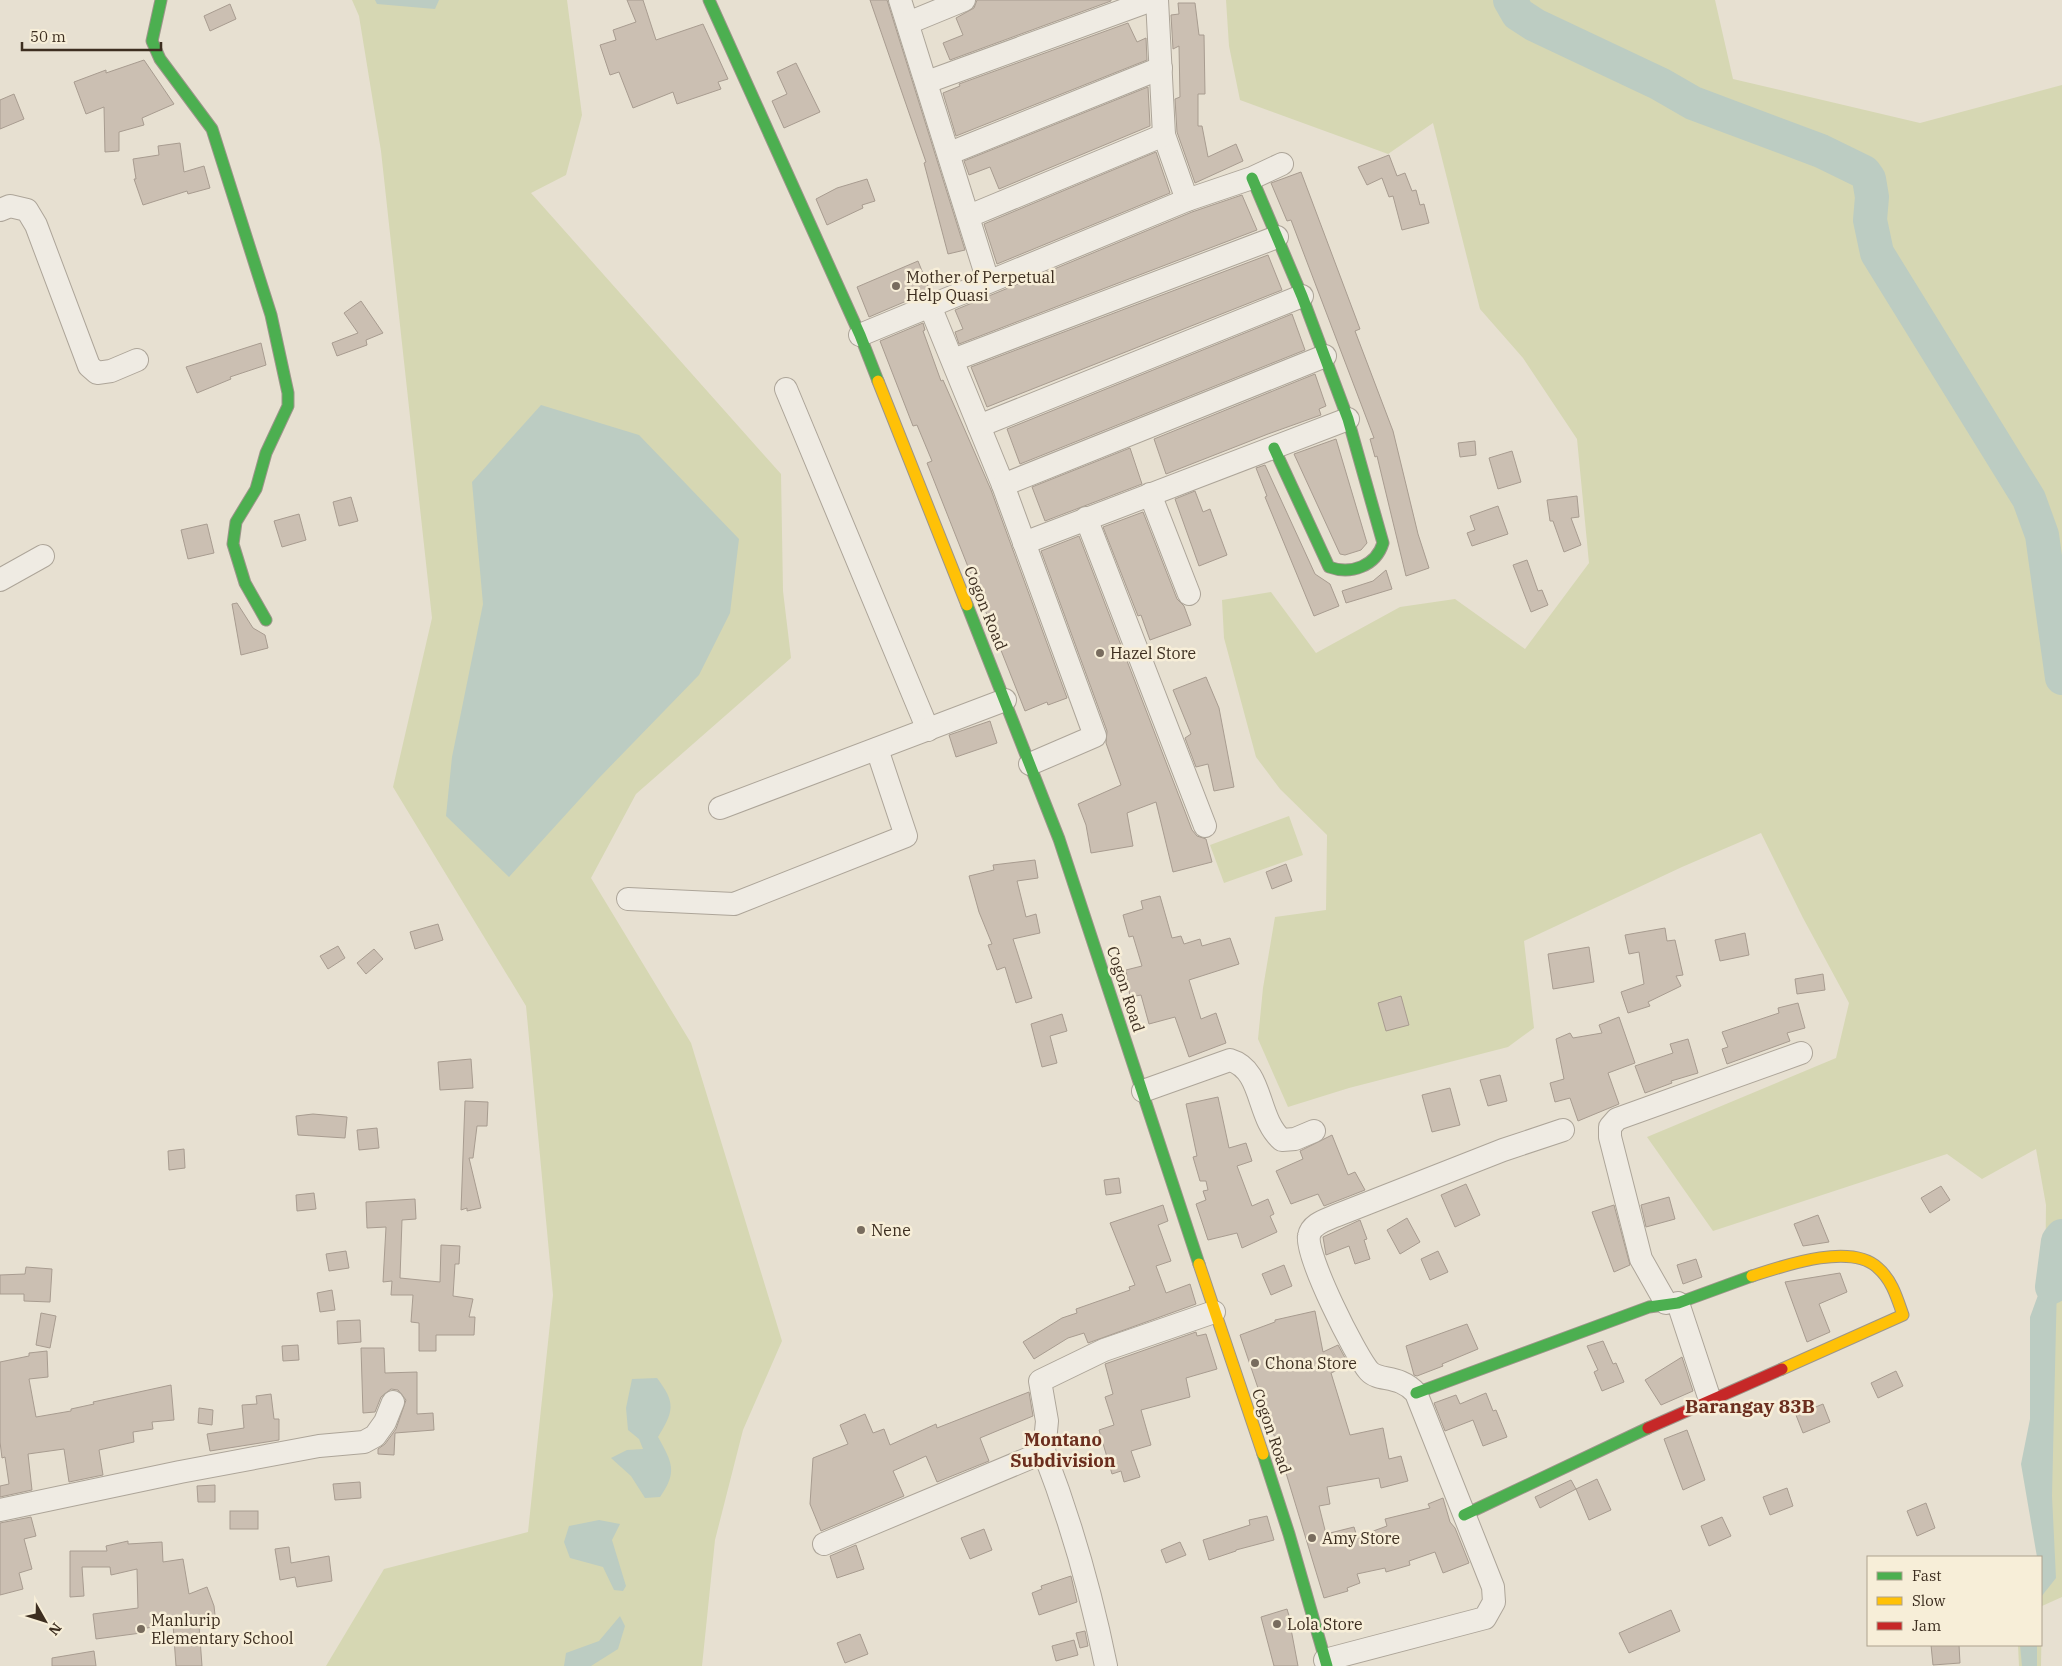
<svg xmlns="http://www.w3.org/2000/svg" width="2062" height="1666" font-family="'IBM Plex Serif',serif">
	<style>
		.green { fill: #d6d7b3 }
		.water { fill: #bcccc2 }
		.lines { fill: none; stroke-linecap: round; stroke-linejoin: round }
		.river { stroke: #bcccc2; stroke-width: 34 }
		.building { fill: #cbbfb2; stroke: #a89c90 }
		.street-casing { stroke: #ada599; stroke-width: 24 }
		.fast-casing { stroke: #9c958a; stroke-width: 13 }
		.slow-casing { stroke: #9c958a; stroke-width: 13 }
		.jam-casing { stroke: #9c958a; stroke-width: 13 }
		.street { stroke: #efebe3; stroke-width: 22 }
		.fast { stroke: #4caf50; stroke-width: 11 }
		.slow { stroke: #ffc107; stroke-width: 11 }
		.jam { stroke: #c62828; stroke-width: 11 }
		.poi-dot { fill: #786c5e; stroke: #f7eed8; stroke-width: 2 }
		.labels { text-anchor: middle; stroke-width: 5; stroke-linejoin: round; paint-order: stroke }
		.poi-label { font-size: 16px; fill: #3d2e20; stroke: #f7eed8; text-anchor: start }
		.street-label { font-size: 16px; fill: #3d2e20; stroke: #f7eed8 }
		.neighbourhood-label { font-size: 18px; font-weight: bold; fill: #6b2e1e; stroke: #f7eed8 }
		.quarter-label { font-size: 19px; font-weight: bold; fill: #6b2e1e; stroke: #f7eed8 }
	</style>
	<rect width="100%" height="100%" fill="#e7e0d1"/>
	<g class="green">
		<path d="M352,0h215l15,115 -16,60 -35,18 250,281 2,117 8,67 -155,136 -45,84 100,165 91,298 -39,89 -28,110 -13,126h-376l58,-97 144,-37 25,-237 -27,-289 -133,-219 39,-169 -51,-467 -22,-135z"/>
		<path d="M1226,0h489l18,79 187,44 142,-38v1512l-20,9 -1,60h-22l-1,-21h23l5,-440 -10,-56 -54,30 -35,-25 -234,77 -66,-94 189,-79 13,-55 -46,-85 -42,-85 -79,34 -158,74 10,87 -26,19 -159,41 -61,19 -30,-68 5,-51 12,-71 51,-7 1,-75 -47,-46 -24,-32 -32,-119 -2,-38 49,-8 45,61 84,-46 55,-8 70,50 64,-86 -12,-124 -54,-81 -43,-49 -47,-186 -45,31 -148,-54 -11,-54z"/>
		<path d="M1289,816l14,39 -79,28 -14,-38z"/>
	</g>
	<g class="water">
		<path d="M375,0h64l-4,9 -58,-5z"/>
		<path d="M541,405l98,30 100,104 -9,74 -31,62 -100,103 -90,99 -63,-61 6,-59 31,-153 -11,-122z"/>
		<path d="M2058,1241l-6,255 4,82 -15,19v-40h-4l-16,-93 9,-45v-102z"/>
		<path d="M657,1378c19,25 17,33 1,59 14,25 20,35 2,60l-15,1 -14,-22 -20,-18 16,-8 16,-1 -4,-10 -11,-9 -2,-22 6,-29z"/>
		<path d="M599,1520l21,4 -8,16 14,46 -3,5 -9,-1 -11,-23 -33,-9 -6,-16 5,-16z"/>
		<path d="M620,1616l5,10 -7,23 -27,17h-27l2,-13 33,-12z"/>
		<path d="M2020,1645h17v21h-15z"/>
	</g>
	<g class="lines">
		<g class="river">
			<path d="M1510,0l8,14 17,11 125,59 33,19 128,48 43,21 5,7 3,18 -2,23 7,33 152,246 13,36 20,143"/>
			<path d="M2052,1287l6,-46 4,-5"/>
		</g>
	</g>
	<g class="building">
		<path d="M627,0h16l13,40 47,-16 25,55 -10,3 3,7 -44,15 -4,-12 -40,16 -14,-36 -9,3 -10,-30 16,-5 -3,-10 23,-8z"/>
		<path d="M870,0h17l78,250 -17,4 -24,-91 2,-1z"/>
		<path d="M977,0h134v1l-161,59 -7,-17 20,-8 -7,-17 18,-10z"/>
		<path d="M1178,3h17l4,32h5l1,59h-7v32h4l6,31 28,-13 7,17 -48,22 -18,-51 -2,-33 5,-2 -1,-51 -6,3 -2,-34 8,-1z"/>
		<path d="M230,4l6,15 -26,12 -6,-15z"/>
		<path d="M1128,23l9,19 9,-4 1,22 -191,76 -13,-43 17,-7 -1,-2z"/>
		<path d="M144,60l30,44 -32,14 2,7 -25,7v19l-14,1 -1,-45 -18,7 -12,-32 32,-12v3z"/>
		<path d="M796,63l24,49 -36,16 -12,-27 15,-7 -10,-22z"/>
		<path d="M1148,87l2,39 -151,63 -9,-22 -21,8 -5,-14z"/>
		<path d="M14,94l10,25 -24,10v-29z"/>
		<path d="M180,143l4,29 20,-6 6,22 -22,6 -1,-3 -44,14 -9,-26h2l-3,-20 26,-4 -1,-9z"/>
		<path d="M1156,152l14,41 -173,71 -13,-40z"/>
		<path d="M1389,155l8,21 8,-3 7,18 4,-1 4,15 4,-1 5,19 -27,7 -9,-34 -4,1 -7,-19 -15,7 -9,-18z"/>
		<path d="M1301,172l59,157 -5,2 38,100 25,103 11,34 -23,8 -29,-120 -2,1 -5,-18 4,-1 -83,-218 -4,1 -16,-38z"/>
		<path d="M867,179l8,22 -13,4 1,3 -36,17 -11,-26 21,-11z"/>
		<path d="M1242,195l15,35 -298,114 -4,-12 8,-3 -8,-19 237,-98z"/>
		<path d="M1268,255l14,35 -295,117 -16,-40z"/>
		<path d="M918,261l12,30 -61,26 -12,-30z"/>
		<path d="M361,301l22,32 -17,7 1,5 -30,11 -5,-13 26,-10 -14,-20z"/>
		<path d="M1292,314l13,36 -285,114 -13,-35z"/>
		<path d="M923,323l2,7 -2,1 18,50 2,-1 48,110 76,208 -19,7 -1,-3 -22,9 -98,-248 5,-2 -15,-36 -4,1 -33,-85z"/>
		<path d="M261,343l5,22 -36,12 1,2 -34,14 -11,-26z"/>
		<path d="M1315,374l11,32 -7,3 2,6 -53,19 -102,40 -12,-35z"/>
		<path d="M1336,439l31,104 -6,7 -16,5 -5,-1 -46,-100z"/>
		<path d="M1475,441l1,14 -16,2 -2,-14z"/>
		<path d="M1130,448l12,36 -97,37 -13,-34z"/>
		<path d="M1512,451l9,31 -23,7 -9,-31z"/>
		<path d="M1265,465l50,109 15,10 9,22 -25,10 -49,-119 2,-1 -11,-28z"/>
		<path d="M1195,491l8,21 7,-3 17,46 -28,11 -24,-67z"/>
		<path d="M1577,496l2,21 -8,1 10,27 -17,7 -11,-31h-3l-3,-21z"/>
		<path d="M351,497l7,24 -19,5 -6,-24z"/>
		<path d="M1498,506l10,28 -36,12 -5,-13 8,-3 -5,-14z"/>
		<path d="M1143,512l34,87 7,7 7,19 -41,15 -9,-25 -3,1 -35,-89z"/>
		<path d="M299,514l7,26 -24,7 -8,-26z"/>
		<path d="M207,524l7,29 -26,6 -7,-29z"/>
		<path d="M1079,536l113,294 5,6 9,3 6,23 -39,10 -17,-70 -29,11 6,33 -42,7 -5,-28 -8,-21 43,-19 -15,-42 1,-12 -66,-180z"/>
		<path d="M1527,560l11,31 4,-1 6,15 -17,7 -18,-47z"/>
		<path d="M1386,570l6,19 -46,14 -4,-12 31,-10z"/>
		<path d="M237,603l16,25 12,7 3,13 -27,7 -9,-51z"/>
		<path d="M1206,677l13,31 15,79 -20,4 -6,-27 -12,3 -11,-29 6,-4 -18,-44z"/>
		<path d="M990,721l7,22 -41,14 -7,-22z"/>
		<path d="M1035,860l3,18 -21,3 9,36 10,-3 4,19 -27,6 19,59 -16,5 -11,-36 -8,3 -9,-25 4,-1 -13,-32 -10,-36 25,-6 -1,-5z"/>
		<path d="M1286,864l6,17 -20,8 -6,-17z"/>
		<path d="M1160,896l12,42 9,-2 3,8 16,-5 2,7 28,-8 9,26 -50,16 12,39 15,-6 10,30 -37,14 -14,-40 -26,7 -8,-29 -11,2 -4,-27 16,-4 -9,-30 -4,1 -6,-22 20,-6 -2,-8z"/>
		<path d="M438,924l5,16 -28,9 -5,-17z"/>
		<path d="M1665,928l2,13 8,-1 8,35 -7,1 5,10 -33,16 2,4 -22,7 -7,-21 23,-8 -5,-32 -10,2 -4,-19z"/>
		<path d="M1745,933l4,22 -29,6 -5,-21z"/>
		<path d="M338,946l7,12 -17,11 -8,-13z"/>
		<path d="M1589,947l5,35 -41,7 -5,-35z"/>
		<path d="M374,949l9,10 -17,15 -9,-11z"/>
		<path d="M1823,974l2,16 -28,4 -2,-15z"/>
		<path d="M1401,996l8,29 -23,6 -8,-28z"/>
		<path d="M1798,1003l7,25 -18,5 3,8 -63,23 -5,-15 6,-2 -6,-15 57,-19 -1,-5z"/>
		<path d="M1062,1014l5,17 -17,5 7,27 -15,4 -11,-43z"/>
		<path d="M1619,1017l16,46 -27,10 11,31 -41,17 -8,-23 -15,4 -5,-19 14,-4 -8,-40 14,-6 3,5 29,-5 -3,-8z"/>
		<path d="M1688,1039l10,34 -27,8 1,2 -27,10 -10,-27 38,-13 -3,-9z"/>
		<path d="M471,1059l2,29 -33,2 -2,-28z"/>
		<path d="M1500,1075l7,26 -19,5 -8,-26z"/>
		<path d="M1450,1088l10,37 -28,7 -10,-37z"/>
		<path d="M1218,1097l11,51 17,-5 6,18 -15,5 15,40 16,-7 6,15 -4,2 7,16 -35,16 -5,-15 -29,7 -12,-36 10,-4 -3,-9 5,-1 -2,-9h-6l-7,-24 4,-1 -11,-52z"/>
		<path d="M465,1101l23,1 -1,24h-10l-4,32h-4l12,50 -14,3v-3l-6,2z"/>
		<path d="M313,1114l34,3 -2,21 -47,-3 -2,-19z"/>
		<path d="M377,1128l2,20 -20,2 -2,-20z"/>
		<path d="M1332,1135l16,40 7,-3 10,18 -41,16 -6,-12 -27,10 -15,-33 27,-12 -3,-8z"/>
		<path d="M184,1149l1,19 -16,2 -1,-19z"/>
		<path d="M1119,1178l2,15 -15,2 -2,-15z"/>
		<path d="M1466,1184l14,31 -25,12 -14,-32z"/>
		<path d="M1941,1186l9,14 -20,13 -9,-15z"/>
		<path d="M314,1193l2,16 -19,2 -1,-16z"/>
		<path d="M1669,1197l6,22 -29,8 -5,-22z"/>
		<path d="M415,1199l1,20 -14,1 -2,58 40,4 1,-37 19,1 -1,18h-4l-2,32 20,3 -4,18h6l-1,18h-38v16h-17v-28l-8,-1 2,-27h-22l1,-14 -9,1 3,-55 -19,1 -1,-26z"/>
		<path d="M1163,1205l5,16 -10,4 13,36 -15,5 10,27 24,-9 6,20 -108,39 -4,-10 -16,5 -34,21 -11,-17 39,-24 15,-5 -1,-4 54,-19 -1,-3 6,-2 -25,-62z"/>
		<path d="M1614,1205l16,60 -16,7 -22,-60z"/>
		<path d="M1818,1215l11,27 -26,4 -9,-22z"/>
		<path d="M1407,1218l13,24 -20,12 -13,-24z"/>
		<path d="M1360,1220l7,19 -3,1 6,19 -15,5 -6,-18 -23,9 -3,-18z"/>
		<path d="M346,1251l3,17 -20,3 -3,-17z"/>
		<path d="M1438,1251l10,21 -18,8 -9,-21z"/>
		<path d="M1696,1259l6,18 -19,7 -6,-19z"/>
		<path d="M1284,1265l8,21 -21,9 -9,-21z"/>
		<path d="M26,1267l26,2 -2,33 -26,-1v-7h-24v-19l25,-1z"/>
		<path d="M1840,1273l7,19 -28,12 11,28 -23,10 -22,-60z"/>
		<path d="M332,1290l3,20 -15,2 -3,-19z"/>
		<path d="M1315,1311l8,41 15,-7 11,20 -18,8 19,62 33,-7 6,31 12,-3 7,25 -27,7 -2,-10 -52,9 3,17 -11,2 7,28 28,-7 3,10 30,-11 -2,-7 45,-11 -2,-4 15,-6 7,24 5,6 14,35 -26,10 -8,-21 -26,9 1,4 -24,7 -1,-4 -28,6 3,9 -13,5 1,3 -24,7 -45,-148 -39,-115 35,-13v-2z"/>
		<path d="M41,1313l15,3 -6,32 -14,-3z"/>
		<path d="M360,1320l1,22 -23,2 -1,-23z"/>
		<path d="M1467,1324l11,25 -36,15 1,2 -26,10 -3,-1 -8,-29z"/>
		<path d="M1196,1332l1,4 9,-2 11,35 -31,9 4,19 -49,13 10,35 -20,6 9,26 -16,5 -3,-11 -9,3 -13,-44 15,-5 -9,-28 8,-3 -8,-30z"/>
		<path d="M1603,1341l10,23 3,-1 8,19 -22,9 -8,-19 4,-2 -11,-24z"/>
		<path d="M298,1345l1,15 -16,1 -1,-15z"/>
		<path d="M361,1348h23l1,25 32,-1v42l16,-1 1,17 -39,3 -1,22 -16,-1v-5l7,-5 11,-15 10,-29 -8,-10 -7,-1 -10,8 -6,15 -12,1z"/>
		<path d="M47,1351l1,26 -19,2 7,38 35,-6v-2l23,-5 -1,-2 78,-17 3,35 -22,2 1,7 -20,3 1,10 -35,8 4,25 -34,7 -5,-33 -36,5 4,36 -32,7v-11l9,-2 -4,-27 -3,1 -2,-16v-80l29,-6v-3z"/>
		<path d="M1682,1357l11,34 -32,14 -16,-25z"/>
		<path d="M1896,1371l7,15 -25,12 -7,-15z"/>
		<path d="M1029,1392l4,24 -53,22 9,23 -52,21 -11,-26 -33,15 11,25 -83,35 -11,-27 3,-46 35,-14 -8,-19 25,-11 8,19 11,-4 6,16 46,-21 1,4z"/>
		<path d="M1486,1393l7,18 3,-1 11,27 -24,9 -10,-26 -28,11 -11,-28 22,-8 4,9z"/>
		<path d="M271,1394l3,25h5v21l-69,11 -3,-17 37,-6 -2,-23 15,-1 -1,-8z"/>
		<path d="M1823,1404l7,18 -27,11 -7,-18z"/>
		<path d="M199,1408l14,2 -1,15 -14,-2z"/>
		<path d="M1687,1430l18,50 -22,10 -19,-51z"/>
		<path d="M1597,1479l14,31 -22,10 -13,-31z"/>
		<path d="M1571,1480l5,9 -36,19 -5,-11z"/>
		<path d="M360,1482l1,16 -26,2 -2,-16z"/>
		<path d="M215,1485v17h-17l-1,-16z"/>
		<path d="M1787,1488l6,18 -23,9 -7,-18z"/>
		<path d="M1926,1503l9,25 -18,8 -10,-25z"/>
		<rect x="230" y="1511" width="28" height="18"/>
		<path d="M1267,1516l7,24 -38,10v1l-27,9 -6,-20 47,-15 -1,-5z"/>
		<path d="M31,1517l5,19 -12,3 8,30 -13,4 4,16 -23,6v-72z"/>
		<path d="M1722,1517l9,19 -22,10 -8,-20z"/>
		<path d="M984,1529l8,21 -22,9 -9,-21z"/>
		<path d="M128,1541v3l34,-2 1,20 20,-3 6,35 18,-7 7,19 2,18 -17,1 3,41h-26l-3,-42 -33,5 1,4 -45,6 -3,-25 45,-6 -1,-39 -26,6 -1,-8h-28l2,29 -14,1v-46h37l-1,-5z"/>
		<path d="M1180,1542l6,13 -20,8 -5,-13z"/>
		<path d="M856,1545l8,24 -27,9 -7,-22z"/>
		<path d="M289,1547l2,16 38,-7 3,25 -35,6 -2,-10 -15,3 -5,-31z"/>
		<path d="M1071,1576l6,26 -38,13 -7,-22 10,-4 -1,-3z"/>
		<path d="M1287,1609l6,20h-2l7,37h-24l-13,-49z"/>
		<path d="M1671,1610l9,21 -51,22 -10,-20z"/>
		<path d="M1085,1631l3,15 -8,2 -4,-15z"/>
		<path d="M860,1634l8,20 -23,9 -8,-20z"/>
		<path d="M1074,1640l4,15 -22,6 -4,-15z"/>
		<path d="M1931,1645h28l1,18 -27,2z"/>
		<path d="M94,1651l2,15h-44v-8z"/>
	</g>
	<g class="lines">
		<g class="street-casing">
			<g id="street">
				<path d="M900,0l88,281"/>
				<path d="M1157,0l7,135 23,65"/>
				<path d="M908,23l56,-23"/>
				<path d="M927,82l225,-82"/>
				<path d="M950,153l211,-85"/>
				<path d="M0,210l10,-4 17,4 9,15 53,141 8,7 14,-2 26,-11"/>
				<path d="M969,216l195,-81"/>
				<path d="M930,306l73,179 92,251 -65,28"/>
				<path d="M860,335l327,-135 65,-22 30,-14"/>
				<path d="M953,360l324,-123"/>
				<path d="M786,389l142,341"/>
				<path d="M979,426l323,-130"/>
				<path d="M1003,485l322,-129"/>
				<path d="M1150,494l39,100"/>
				<path d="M1086,518l119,308"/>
				<path d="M1024,543l324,-124"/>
				<path d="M0,580l43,-24"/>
				<path d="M720,808l285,-108"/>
				<path d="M628,899l106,5 172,-68 -29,-87"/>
				<path d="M1143,1091l87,-31c34,10 26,58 52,80l13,-1 19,-8"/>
				<path d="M1666,1303l-25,-44 -31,-122v-10l7,-8 184,-66"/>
				<path d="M1678,1303l32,97"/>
				<path d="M1044,1452c27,70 47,140 62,214"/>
				<path d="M0,1510l180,-38 139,-26 45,-4 11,-6 10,-14 8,-20"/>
				<path d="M824,1544l220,-92 3,-31 -7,-40 64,-31 110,-38"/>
				<path d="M1325,1660l160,-42 9,-16 -1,-15 -77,-194c-17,-19 -37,-11 -47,-22 -14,-16 -64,-116 -60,-135 2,-12 17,-16 26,-20l168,-66 60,-20"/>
			</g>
		</g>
		<g class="fast-casing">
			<g id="fast">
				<path d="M161,0l-9,41 8,18 52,70 59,186 17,78v13l-22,47 -10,36 -20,33 -3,22 12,39 21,37"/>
				<path d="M709,0l151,335 18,46"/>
				<path d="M1252,178l50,118 46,123 35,124c-7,23 -32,32 -54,24l-55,-119"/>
				<path d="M967,605l92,234 140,425"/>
				<path d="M1416,1393l233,-86 29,-4 74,-27"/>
				<path d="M1263,1454l26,80 38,132"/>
				<path d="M1464,1515l184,-87"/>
			</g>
		</g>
		<g class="slow-casing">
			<g id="slow">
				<path d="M878,381l89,224"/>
				<path d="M1199,1264l64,190"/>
				<path d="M1752,1276c31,-10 99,-34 126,-8 14,12 19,30 25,47l-121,54"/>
			</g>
		</g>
		<g class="jam-casing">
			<path id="jam" d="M1648,1428l134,-59"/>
		</g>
		<use href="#street" class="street"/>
		<use href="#fast" class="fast"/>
		<use href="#slow" class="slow"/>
		<use href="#jam" class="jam"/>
	</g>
	<g class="poi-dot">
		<circle cx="896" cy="286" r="5"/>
		<circle cx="1100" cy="653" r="5"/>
		<circle cx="861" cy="1230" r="5"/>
		<circle cx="1255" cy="1363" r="5"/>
		<circle cx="1312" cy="1538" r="5"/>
		<circle cx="1277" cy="1624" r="5"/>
		<circle cx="141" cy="1629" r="5"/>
	</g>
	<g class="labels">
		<g class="poi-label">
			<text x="906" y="283">Mother of Perpetual<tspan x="906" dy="18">Help Quasi</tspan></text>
			<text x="1110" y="659">Hazel Store</text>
			<text x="871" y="1236">Nene</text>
			<text x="1265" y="1369">Chona Store</text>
			<text x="1322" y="1544">Amy Store</text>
			<text x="151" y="1626">Manlurip<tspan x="151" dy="18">Elementary School</tspan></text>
			<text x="1287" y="1630">Lola Store</text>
		</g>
		<g class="street-label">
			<text transform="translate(986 608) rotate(68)" y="6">Cogon Road</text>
			<text transform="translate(1126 989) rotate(72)" y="6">Cogon Road</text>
			<text transform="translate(1272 1431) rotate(71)" y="6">Cogon Road</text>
		</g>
		<g class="neighbourhood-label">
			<text x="1063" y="1446">Montano<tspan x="1063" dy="21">Subdivision</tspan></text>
		</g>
		<g class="quarter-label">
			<text x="1750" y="1413">Barangay 83B</text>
		</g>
	</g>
	<rect x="1867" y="1556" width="175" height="90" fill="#f7eed8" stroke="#ada18e"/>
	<rect x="1877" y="1572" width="25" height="8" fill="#4caf50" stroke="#ada18e"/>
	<text x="1912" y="1581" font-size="15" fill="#3d2e20">Fast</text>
	<rect x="1877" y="1597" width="25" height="8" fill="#ffc107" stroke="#ada18e"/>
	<text x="1912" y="1606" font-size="15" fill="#3d2e20">Slow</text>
	<rect x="1877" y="1622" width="25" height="8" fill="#c62828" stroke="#ada18e"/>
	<text x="1912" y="1631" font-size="15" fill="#3d2e20">Jam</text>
	<g transform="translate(45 1621) rotate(129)" stroke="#f7eed8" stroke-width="4" paint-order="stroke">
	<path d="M0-4L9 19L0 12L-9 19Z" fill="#3d2e20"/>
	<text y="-8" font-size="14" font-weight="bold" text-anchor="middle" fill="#3d2e20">N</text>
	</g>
	<path d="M22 42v8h139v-8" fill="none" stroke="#3d2e20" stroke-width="2.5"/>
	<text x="30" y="42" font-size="15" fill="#3d2e20" stroke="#f7eed8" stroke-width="4" paint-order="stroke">50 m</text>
</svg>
